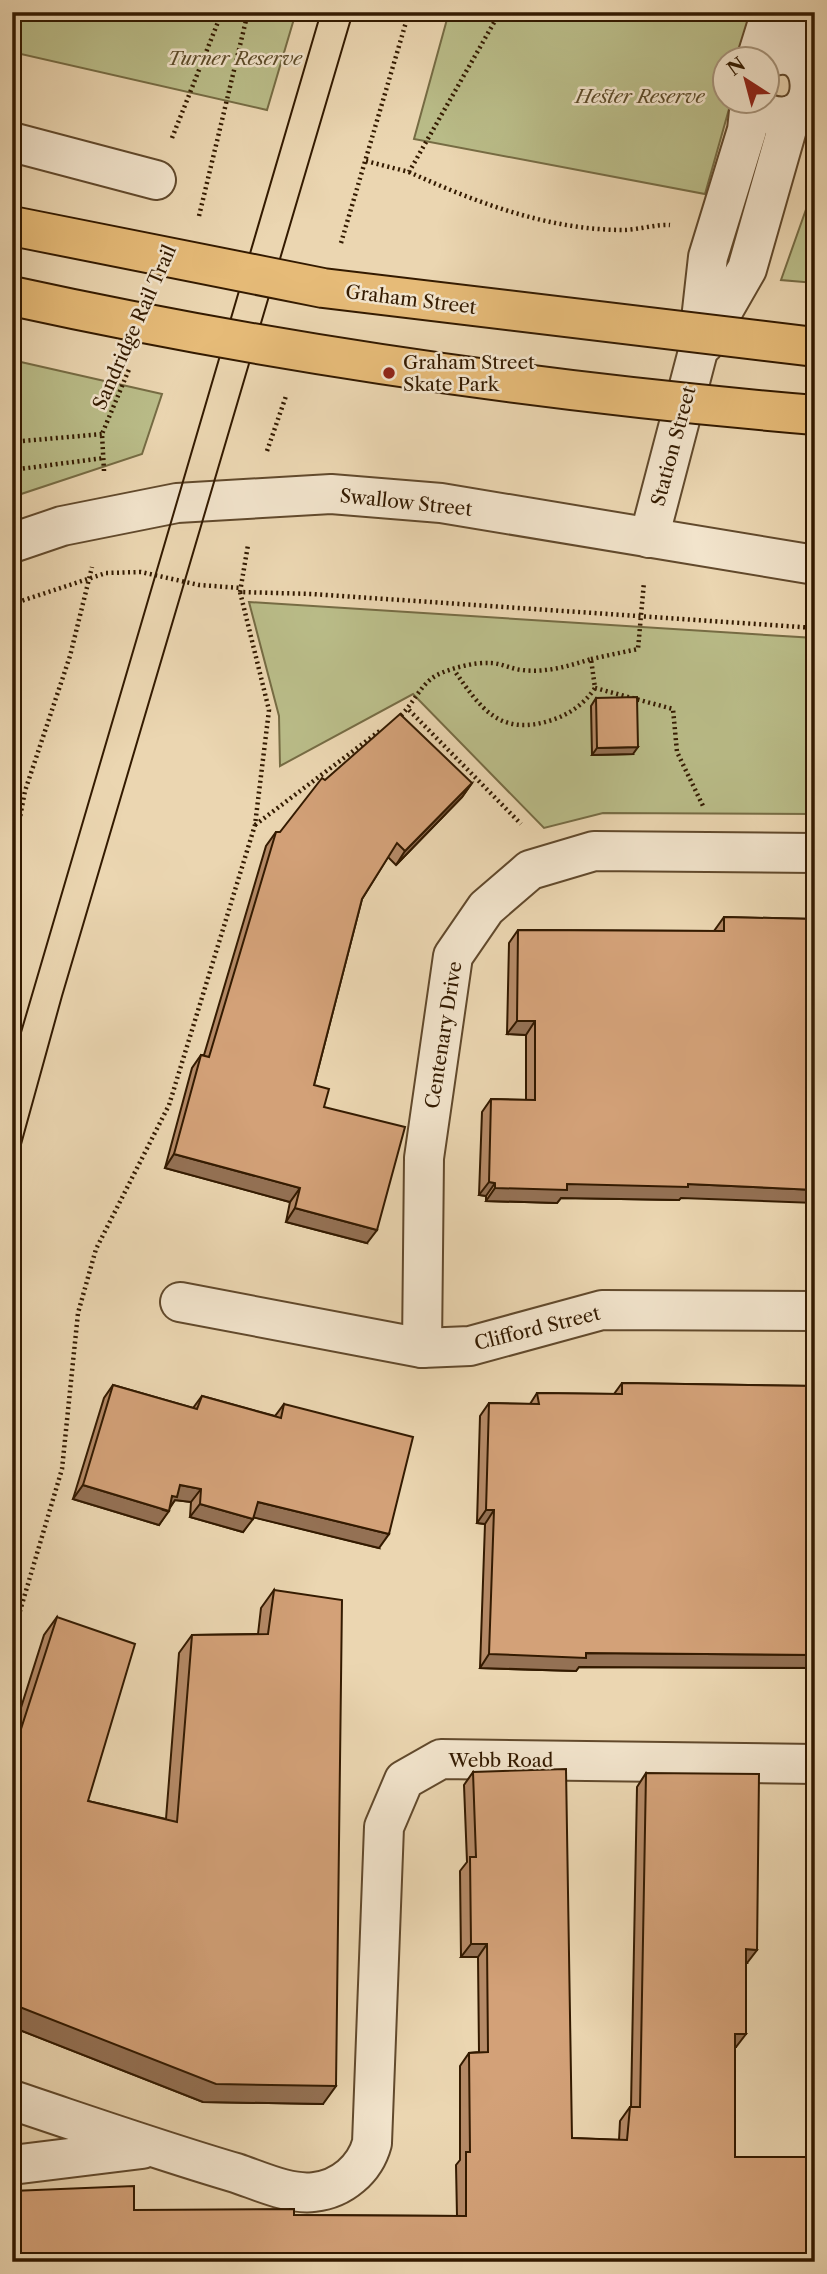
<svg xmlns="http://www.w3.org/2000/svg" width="827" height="2274" font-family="'Libre Caslon Text',serif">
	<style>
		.green { fill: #babd89; stroke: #766c44; stroke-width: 2 }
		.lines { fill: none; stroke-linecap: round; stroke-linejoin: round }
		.minor-casing { stroke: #61492c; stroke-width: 42 }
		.path { stroke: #331a00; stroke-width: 4.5; stroke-dasharray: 2 3.5; stroke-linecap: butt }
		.minor { stroke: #f2e4cc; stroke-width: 38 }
		.tram { stroke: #331a00; stroke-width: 2 }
		.primary-bridge-casing { stroke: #331a00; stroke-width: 42; stroke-linecap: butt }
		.primary-bridge { stroke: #e6bb78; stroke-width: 38 }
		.wall { fill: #b58a67; stroke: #331a00; stroke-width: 2 }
		.shaded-wall { fill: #947154; stroke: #331a00; stroke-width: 2 }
		.building { fill: #d3a178; stroke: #331a00; stroke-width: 2 }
		.poi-dot { fill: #8f2418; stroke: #f2e4cc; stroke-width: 2.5 }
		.labels { text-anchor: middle; stroke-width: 5; stroke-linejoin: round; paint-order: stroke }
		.park-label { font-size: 19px; font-style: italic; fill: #5c4b29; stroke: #f2e4cc }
		.street-label { font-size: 19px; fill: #331a00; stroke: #f2e4cc }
		.poi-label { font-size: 19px; fill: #331a00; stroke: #f2e4cc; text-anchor: start }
	</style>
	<rect width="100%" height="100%" fill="#ebd6b1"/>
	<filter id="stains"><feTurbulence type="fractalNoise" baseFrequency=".00286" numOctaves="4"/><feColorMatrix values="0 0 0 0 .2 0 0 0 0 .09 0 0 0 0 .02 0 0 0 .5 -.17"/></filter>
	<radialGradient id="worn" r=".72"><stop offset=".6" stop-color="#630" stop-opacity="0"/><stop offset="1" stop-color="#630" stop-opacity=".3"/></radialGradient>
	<g class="green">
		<path d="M12,12h284l-29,98 -255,-58z"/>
		<path d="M449,12h308l-14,47 -17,1v42h5l-26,92 -291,-55z"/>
		<path d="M815,184v99l-34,-3z"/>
		<path d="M12,360l150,34 -20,60 -130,43z"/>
		<path d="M249,602l566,36v176l-212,-1 -59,15 -131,-134 -133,72 -1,-50z"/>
	</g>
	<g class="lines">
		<g class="minor-casing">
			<g id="minor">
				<path d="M756,60l15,-48"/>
				<path d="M764,60c57,-29 63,73 4,54"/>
				<path d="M801,62l-1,-23 5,-27"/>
				<path d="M12,142l144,38"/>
				<path d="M704,344l43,-75 44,-154"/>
				<path d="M649,538l48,-183 11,-98 39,-127 3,-28"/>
				<path d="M12,543l50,-17 115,-23 154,-9 110,9 374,62"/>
				<path d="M180,1302l242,46 48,-2 132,-36 213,1"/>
				<path d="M422,1348l2,-190 29,-202 33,-48 44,-38 64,-19 221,2"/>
				<path d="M12,2100c75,25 149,51 224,73 24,8 53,22 78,19 28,-3 51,-23 58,-49l12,-316 20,-47 37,-21 374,5"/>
				<path d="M12,2165l130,-16"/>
			</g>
		</g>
		<g class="path">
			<path d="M172,138l50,-126"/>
			<path d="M366,161l43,11 91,-160"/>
			<path d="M409,172c66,30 139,58 214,58 15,0 33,-6 47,-5"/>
			<path d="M199,216l49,-204"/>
			<path d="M341,243l68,-231"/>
			<path d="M12,442l90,-8"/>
			<path d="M267,451l19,-55"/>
			<path d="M12,470l92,-12"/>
			<path d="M104,471l-2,-37 28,-67"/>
			<path d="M240,592l8,-47"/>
			<path d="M12,604l94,-31 35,-1 58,13 42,3"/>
			<path d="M591,659l47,-10 6,-67"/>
			<path d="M595,688l78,21 4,43 26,54"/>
			<path d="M409,710l112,114"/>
			<path d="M397,719c16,-13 22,-34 40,-44 14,-7 38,-13 53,-12 11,0 21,6 32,7 24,3 47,-4 69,-11l4,29c-11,16 -25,26 -43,32 -52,17 -71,-11 -98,-50"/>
			<path d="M255,825l126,-95"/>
			<path d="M12,859l13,-68 45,-135 22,-89"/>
			<path d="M12,1638l50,-169 16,-156 18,-64 73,-144 86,-280 14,-115 -29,-118 72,2 503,34"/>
		</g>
		<use href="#minor" class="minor"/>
		<g class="tram">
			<path d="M12,1063l309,-1051"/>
			<path d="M12,1177l50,-181 291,-984"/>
		</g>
		<g class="primary-bridge-casing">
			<g id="primary-bridge">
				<path d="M12,226l311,62 492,59"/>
				<path d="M12,296c265,58 532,96 803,119"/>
			</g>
		</g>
		<use href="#primary-bridge" class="primary-bridge"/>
	</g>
	<g class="wall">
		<path d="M596,698l37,56 -41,1 -1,-49z"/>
		<path d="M472,783l-10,14 -66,68 -8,-8 -26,42 -48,186 10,22 43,136 -81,-21 4,-20 -125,-34 27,-100 9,-13h3l62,-209 10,-14h4z"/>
		<path d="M724,917l90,2 -135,281 -118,-2 -4,5 -71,-2v-5l-7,-1 3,-83 9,-13 35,1v-65l-19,-1 2,-91 9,-13 196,1z"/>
		<path d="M622,1383l193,3v282l-236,-1 -3,4 -96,-3 5,-144 -8,-1 3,-107 9,-13 41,1 7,-11 77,1z"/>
		<path d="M113,1385l80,23 9,-12 73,20 9,-12 95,144 -126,-31 -10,15 -53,-15 1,-15 -16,-2 -16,25 -86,-26 31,-101z"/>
		<path d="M274,1590l49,514 -120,-2 -191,-75v-291l32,-101 13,-18 31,184 78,18 13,-166 13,-18 66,-1 3,-26z"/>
		<path d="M473,1772l99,366 47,2 1,-19 10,-14h1l6,-320 9,-14 101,190h-1l-10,84h-1v110l80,105 -681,-52 160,5 163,1 -1,-51 4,-5v-94l9,-13 10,-1 -1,-95h-17l-1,-86 7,-9 -3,-77z"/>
	</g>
	<g class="shaded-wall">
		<path d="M638,747l-5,7 -41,1 5,-7z"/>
		<path d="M472,783l-10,14 -66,68 9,-14z"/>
		<path d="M517,1021h18l-9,14 -19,-1z"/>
		<path d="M174,1154l126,34 -10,14 -125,-34z"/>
		<path d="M489,1182l6,1 -9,13 -7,-1z"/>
		<path d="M567,1184h121l127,6v13l-134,-5 -2,2 -118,-2 -4,5 -71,-2 9,-13z"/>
		<path d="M295,1208l82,22 -10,13 -81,-21z"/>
		<path d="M83,1485l86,26 -10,14 -86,-26z"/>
		<path d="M180,1485l21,4 -10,13 -16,-2 -8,11 -4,-1z"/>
		<path d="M258,1502l131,32 -10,14 -131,-32z"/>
		<path d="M200,1504l53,15 -10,13 -53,-15z"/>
		<path d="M486,1510h8l-9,14 -8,-1z"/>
		<path d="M586,1653l229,2v13l-236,-1 -3,4 -96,-3 9,-14z"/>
		<path d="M471,1944h16l-9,13h-17z"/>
		<path d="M746,1949l11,1 -10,13h-11z"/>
		<path d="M12,2004l324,82 -13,18 -120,-2 -191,-75z"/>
		<path d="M735,2034h11l-10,13h-10z"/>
	</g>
	<g class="building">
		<path d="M637,697l1,50 -41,1 -1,-50z"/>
		<path d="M400,714l72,69 -67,68 -8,-8 -35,56 -48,186 15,4 -5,18 81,20 -28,103 -82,-22 5,-20 -126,-34 27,-99 8,2 67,-225h4l42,-54 3,2z"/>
		<path d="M724,917l90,2 1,10v261l-127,-6v3l-121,-3v6l-72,-2v-5l-6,-1 2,-83 44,1v-79h-18l1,-91 206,1z"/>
		<path d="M622,1383l193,3v269l-229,-2v5l-97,-4 5,-144h-8l3,-107 50,1 -2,-11 85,1z"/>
		<path d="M113,1385l84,24 5,-13 79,22 3,-14 129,33 -24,97 -131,-32 -5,17 -53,-15 1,-15 -21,-4 -3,12 -5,-1 -3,15 -86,-26z"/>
		<path d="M274,1590l68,10 -6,486 -120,-2 -204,-80v-247l45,-140 78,27 -47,157 89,21 15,-187 76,-1z"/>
		<path d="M566,1769l6,369 55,2 3,-33h10l6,-334 113,1 -2,176 -11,-1v85h-11v123h80v105h-803v-71l122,-5v24l160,-1v6l172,1v-64h4l-1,-99 19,-1 -1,-108h-16l-1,-87h6l-3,-85z"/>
	</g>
	<circle class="poi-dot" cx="389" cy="373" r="7"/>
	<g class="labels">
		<g class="park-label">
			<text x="235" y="65">Turner Reserve</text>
			<text x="640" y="103">Hester Reserve</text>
		</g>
		<g class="street-label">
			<text transform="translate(411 299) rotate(7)" y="7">Graham Street</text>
			<text transform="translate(134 327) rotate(-66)" y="7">Sandridge Rail Trail</text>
			<text transform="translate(673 446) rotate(-75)" y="7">Station Street</text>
			<text transform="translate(406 502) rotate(6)" y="7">Swallow Street</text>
			<text transform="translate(443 1035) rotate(-81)" y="7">Centenary Drive</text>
			<text transform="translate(537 1328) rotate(-14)" y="7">Clifford Street</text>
			<text x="501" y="1767">Webb Road</text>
		</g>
		<g class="poi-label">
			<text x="403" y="369">Graham Street<tspan x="403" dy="22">Skate Park</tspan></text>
		</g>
	</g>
	<rect width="827" height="2274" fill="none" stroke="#ebd6b1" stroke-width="42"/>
	<rect x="14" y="14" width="799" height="2246" fill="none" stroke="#331a00" stroke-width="3.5"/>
	<rect x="21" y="21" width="785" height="2232" fill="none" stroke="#331a00" stroke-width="2"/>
	<g transform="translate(746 80) rotate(324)"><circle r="33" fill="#f2e4cc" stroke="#a6937a" stroke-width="2"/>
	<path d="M0-5L12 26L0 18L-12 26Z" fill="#8f2418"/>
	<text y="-10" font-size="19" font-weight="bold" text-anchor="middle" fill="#331a00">N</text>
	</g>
	<rect width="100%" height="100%" filter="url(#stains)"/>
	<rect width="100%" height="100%" fill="url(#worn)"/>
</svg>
